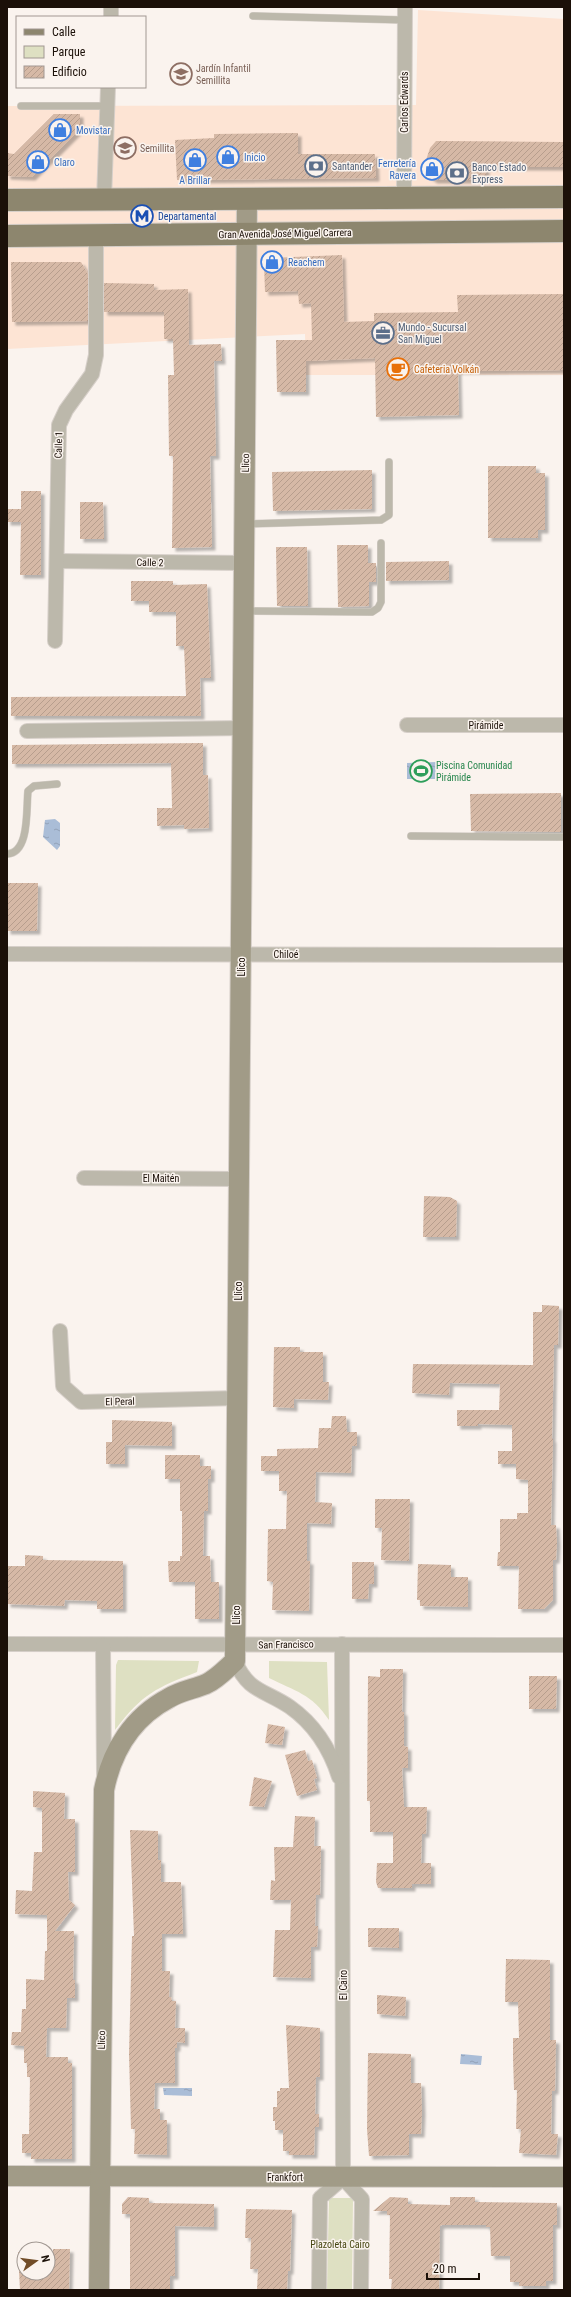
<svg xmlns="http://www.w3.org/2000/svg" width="571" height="2297" font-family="'Roboto Condensed',sans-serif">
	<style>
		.built { fill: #fde4d4 }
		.green { fill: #dee0c2 }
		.water { fill: url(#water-ripples) }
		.building { fill: url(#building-hatch); filter: url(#shadow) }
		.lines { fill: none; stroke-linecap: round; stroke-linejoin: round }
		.lane-casing { stroke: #d6cfc9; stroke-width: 8 }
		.street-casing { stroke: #d6cfc9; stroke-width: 16 }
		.secondary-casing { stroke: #d6cfc9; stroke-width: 22 }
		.primary-casing { stroke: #d6cfc9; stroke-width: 24 }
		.lane { stroke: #bcb8ab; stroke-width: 7 }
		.street { stroke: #bcb8ab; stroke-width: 14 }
		.secondary { stroke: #a19b87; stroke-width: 20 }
		.primary { stroke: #8d866e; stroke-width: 22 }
		.labels { text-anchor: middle; stroke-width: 3; stroke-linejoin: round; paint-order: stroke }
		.education-label { font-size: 10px; fill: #785e54; stroke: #faf3ee; text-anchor: start }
		.street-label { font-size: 10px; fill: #1b1008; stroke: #faf3ee }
		.shop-label { font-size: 10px; fill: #366cbe; stroke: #faf3ee; text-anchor: start }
		.service-label { font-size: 10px; fill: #4e5e75; stroke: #faf3ee; text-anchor: start }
		.transit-label { font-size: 10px; fill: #164399; stroke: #faf3ee; text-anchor: start }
		.food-label { font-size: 10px; fill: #c56008; stroke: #faf3ee; text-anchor: start }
		.leisure-label { font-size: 10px; fill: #27864d; stroke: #faf3ee; text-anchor: start }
		.park-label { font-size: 10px; fill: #464611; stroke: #faf3ee }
	</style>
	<defs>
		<pattern id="water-ripples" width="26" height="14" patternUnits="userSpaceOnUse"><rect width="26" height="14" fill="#aabdd7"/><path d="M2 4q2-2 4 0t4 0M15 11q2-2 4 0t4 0" fill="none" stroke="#92a1b7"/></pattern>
		<pattern id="building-hatch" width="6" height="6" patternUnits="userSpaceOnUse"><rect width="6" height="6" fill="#d6b9a6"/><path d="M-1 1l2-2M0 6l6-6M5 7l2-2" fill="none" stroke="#b79e8d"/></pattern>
		<filter id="shadow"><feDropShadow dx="3.5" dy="3.5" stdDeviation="1" flood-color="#0004"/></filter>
	</defs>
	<rect width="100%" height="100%" fill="#faf3ee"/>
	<path class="built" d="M418,10l146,9v356h-258l-1,-41 -298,15v-243l409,-1z"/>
	<g class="green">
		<path d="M118,1660h1l80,1 -2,11c-41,16 -54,21 -82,58l1,-65z"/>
		<path d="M269,1661l58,1 2,58c-17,-26 -34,-29 -60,-42z"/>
		<path d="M329,2198h24l-1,92h-25z"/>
	</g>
	<g class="water">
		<path d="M436,762l-1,17h-28v-16z"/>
		<path d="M55,819l5,4v23l-3,4 -14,-13 2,-17z"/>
		<path d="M461,2054l21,2 -1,9 -21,-1z"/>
		<path d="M163,2088h29v8l-28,-1z"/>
	</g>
	<g class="building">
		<path d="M54,114h26v15l-48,48 -25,-1v-23l7,1z"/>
		<path d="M298,133v21h77l1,24 -199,2 -2,-40 39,-2v-4z"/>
		<path d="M436,141l128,1v25h-78v13h-52l-7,-5 -2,-12 5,-15z"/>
		<path d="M342,255l2,67 30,-1v-8l84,-1 -1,-17 107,-1v76l-106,1 1,44 -83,2 -1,-59 -69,3v31h-29l-1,-52h36l-1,-37 -12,1 -1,-13 -33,1 -1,-29 5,-5z"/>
		<path d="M11,262h70l7,12v47l-76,1z"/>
		<path d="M104,283l50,1v6l34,-1 1,56 32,-1 1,17h-8l2,95h-6l2,91 -40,1 1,-92h-4l-1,-81h6l-1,-36h-9v-27h-60z"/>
		<path d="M488,466h48v7h9v57h-7v8h-50z"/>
		<path d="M372,470v39l-99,2 -1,-39z"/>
		<path d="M21,491h20v84h-21l1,-53h-14v-13h14z"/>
		<path d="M80,502h23l1,37h-24z"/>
		<path d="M337,545h31v18h8v19h-7v24l-31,1z"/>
		<path d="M276,547h31l1,59h-31z"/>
		<path d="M449,561v19l-63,1v-19z"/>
		<path d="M131,581h42v4l34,-1 4,94h-11l1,38h-190v-19l175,-1 -2,-50h-8v-34h-27v-11h-18z"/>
		<path d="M203,743v32h5l1,53 -25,1v-4l-27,1v-18h15l-1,-45 -159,1v-19z"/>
		<path d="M561,793v39l-90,-1 -1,-37z"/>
		<path d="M7,883h31l-1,48h-30z"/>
		<path d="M424,1196l26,1 7,4 -1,36h-33z"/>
		<path d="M542,1305l17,1 -1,39h-4l-2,94h1l-2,86h5l1,18 -1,17h-3v40l-9,9h-26l1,-43h-22l1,-14h2v-33h17v-6h11v-33l-12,-1v-15h-18v-13h14v-26l-34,-1v2h-21v-16h42l1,-26 -50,-1 -1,12 -37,-2 1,-29 120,1v-53h9z"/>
		<path d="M274,1347h26v5h23v30h6l-1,18 -34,-1v9l-21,-1z"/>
		<path d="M332,1416h14l1,16h10v14h-5l-1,27 -35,-1 -1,30 17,1 -1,21 -24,-1v38h3l-1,50 -37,-1 1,-28 -6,-1 1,-52h18l1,-38h-8v-20h-18v-15h16v-7l41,-1 1,-20h12z"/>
		<path d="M112,1420l60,2v24l-47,-1v19h-19v-22h6z"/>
		<path d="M165,1455h35v11h11v13h-3v32h-4l-1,45h7l1,26h8v37h-24v-37h-26l-1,-21h12v-5h2v-45h-2v-32h-15z"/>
		<path d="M375,1499h35l-1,62 -28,-1 1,-32h-7z"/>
		<path d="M25,1555l18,1v4l80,1v48h-26v-8l-32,-1 -1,6 -57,-2v-38h18z"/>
		<path d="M352,1562h22v22h-5l-1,15h-16z"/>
		<path d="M418,1564l33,1v12h17v30l-48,-1v-6h-3z"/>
		<path d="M380,1669h23l-1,43h2v34l4,1v21h-6l2,39h23l-1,27h-4l-1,29h10v21h-19v4h-34l-2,-6 1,-19h16v-31h-23v-31h-3l1,-125 12,1z"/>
		<path d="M529,1676h28l-1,33h-27z"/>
		<path d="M268,1724l17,3 -3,18 -17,-2z"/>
		<path d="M305,1750l3,11 4,-1 5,18 -3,1 3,11 -20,6 -12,-41z"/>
		<path d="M254,1777l18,4 -8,26 -15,-1z"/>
		<path d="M33,1791l32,2 -1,26h11v53h-7l1,28 6,5 -20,26h19l-1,49h2v18h-8l-1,30h-19l-1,29h22v6h4v96h-41v-6h-9v-19h7l1,-57h-3v-14h-3v-17l-13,-1 1,-13h9l1,-23h4v-30l18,1 1,-29h2v-36l-32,-1 1,-24 16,1 2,-39h8v-44l-9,-1z"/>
		<path d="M295,1816l20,1 -1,29h7l-1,49h-4l-1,31h3l-1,21h-6v31l-38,-1 2,-47h15l1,-30h-21l1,-20 4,1 -1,-34h19z"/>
		<path d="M130,1830l28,1v29h3v22h20l2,52h-21v37h8l-1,26h2l1,4h4l-1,27h10v15l-8,-1v6h-2v35h-20l-1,26h6v11h7v35l-33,-1 1,-25h-4l-2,-75 3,-118h2z"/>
		<path d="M368,1928h31v20l-31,-1z"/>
		<path d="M506,1959l44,1v80h6l-1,51h-3l-1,43h7l-2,21 -37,-2 2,-24h-5l1,-39h-3l-1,-33v-19h6l-1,-36h-13z"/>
		<path d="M377,1995l29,2 -1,19 -28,-2z"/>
		<path d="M286,2025l34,3v49h-4l-1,37h4v13h-4l-1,28h-25v-4h-6v-21h-8v-9h-2v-14h4v-16h3v-3h9z"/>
		<path d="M368,2053l43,1v29h10l1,29 -1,22h-12v21l-40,1 -2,-27z"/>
		<path d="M128,2197l21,1v5l65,1v23l-39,-1v50h-5v14h-40v-76h-8v-10z"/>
		<path d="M390,2197l18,1v6l42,1v-8h25v5l82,1v22h-4v56h-7v5h-27v-4h-9v-26h-19l-1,-29h-4v-2h-44l-2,1 -1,64h-48l1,-11h-3l1,-64h-3v-4h-14z"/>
		<path d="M246,2209l46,1 -2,61h-2l-1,19h-30l1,-21h-8l1,-31h-6z"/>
		<path d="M53,2249h17l-1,41h-49l-2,-38h6v21h24v-21h5z"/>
	</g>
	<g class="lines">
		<g class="lane-casing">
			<g id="lane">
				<path d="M253,16l151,4"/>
				<path d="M21,106h87"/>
				<path d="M247,524l134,-4 8,-5v-53"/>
				<path d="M244,611l128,1 6,-4 3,-6v-59"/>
				<path d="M411,836l153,1"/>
				<path d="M7,854c23,-1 19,-45 21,-63l6,-5 23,-2"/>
			</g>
		</g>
		<g class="street-casing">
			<g id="street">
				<path d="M111,17v-10"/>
				<path d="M404,197l1,-190"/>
				<path d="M104,200l4,-113"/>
				<path d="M57,561l187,2"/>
				<path d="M55,641l4,-216 7,-15 26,-36 4,-19v-119"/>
				<path d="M407,725h157"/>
				<path d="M27,731l216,-3"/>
				<path d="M7,954l557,1"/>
				<path d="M84,1178l155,1"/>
				<path d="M60,1331l3,55 18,16 157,-4"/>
				<path d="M7,1644l557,1"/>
				<path d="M342,1644l1,534 19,21 -1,91"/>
				<path d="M103,1645l1,129"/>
				<path d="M235,1661c13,31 30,29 55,46 24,17 40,42 49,70"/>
				<path d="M319,2290l1,-92 23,-20"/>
			</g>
		</g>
		<g class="secondary-casing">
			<g id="secondary">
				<path d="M7,2176l557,1"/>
				<path d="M99,2290l5,-500c8,-40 29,-73 65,-92 11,-7 25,-9 37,-14 11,-5 20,-15 29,-23l12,-1463"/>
			</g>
		</g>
		<g class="primary-casing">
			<g id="primary">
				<path d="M7,200l557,-3"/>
				<path d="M7,236l557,-5"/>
			</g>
		</g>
		<use href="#lane" class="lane"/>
		<use href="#street" class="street"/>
		<use href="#secondary" class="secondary"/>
		<use href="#primary" class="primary"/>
	</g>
	<defs>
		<g id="school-ring" transform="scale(1.15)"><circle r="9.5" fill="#faf3ee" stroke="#8d6e63" stroke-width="1.5"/><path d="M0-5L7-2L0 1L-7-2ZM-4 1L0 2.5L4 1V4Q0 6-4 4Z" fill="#8d6e63"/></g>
		<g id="shop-ring" transform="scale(1.15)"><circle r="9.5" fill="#faf3ee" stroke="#3f7fe0" stroke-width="1.5"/><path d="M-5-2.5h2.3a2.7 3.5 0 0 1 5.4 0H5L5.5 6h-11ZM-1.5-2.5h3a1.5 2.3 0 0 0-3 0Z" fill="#3f7fe0"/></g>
		<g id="bank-ring" transform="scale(1.15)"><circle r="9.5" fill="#faf3ee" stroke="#5c6f8a" stroke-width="1.5"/><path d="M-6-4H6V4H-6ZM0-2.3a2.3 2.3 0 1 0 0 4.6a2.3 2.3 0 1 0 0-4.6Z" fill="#5c6f8a"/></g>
		<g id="metro-ring" transform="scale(1.15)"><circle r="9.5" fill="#faf3ee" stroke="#1a4fb4" stroke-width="1.5"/><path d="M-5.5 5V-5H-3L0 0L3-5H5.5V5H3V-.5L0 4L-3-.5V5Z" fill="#1a4fb4"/></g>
		<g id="office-ring" transform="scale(1.15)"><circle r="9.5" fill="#faf3ee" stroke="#5c6f8a" stroke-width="1.5"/><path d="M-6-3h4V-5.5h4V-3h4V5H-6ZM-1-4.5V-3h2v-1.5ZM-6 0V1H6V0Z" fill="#5c6f8a"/></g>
		<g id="cafe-ring" transform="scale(1.15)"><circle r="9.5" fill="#faf3ee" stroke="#e8710a" stroke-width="1.5"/><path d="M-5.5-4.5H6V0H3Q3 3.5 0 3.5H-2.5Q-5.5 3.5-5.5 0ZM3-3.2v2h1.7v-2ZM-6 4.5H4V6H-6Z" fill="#e8710a"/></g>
		<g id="stadium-ring" transform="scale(1.15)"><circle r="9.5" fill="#faf3ee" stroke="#2e9e5b" stroke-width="1.5"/><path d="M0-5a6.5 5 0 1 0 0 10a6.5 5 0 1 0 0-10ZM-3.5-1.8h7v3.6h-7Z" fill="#2e9e5b"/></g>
	</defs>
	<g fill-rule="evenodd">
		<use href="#school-ring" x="181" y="74"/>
		<use href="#shop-ring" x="60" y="130"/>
		<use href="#school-ring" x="125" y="148"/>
		<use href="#shop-ring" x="228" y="157"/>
		<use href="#shop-ring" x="195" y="160"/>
		<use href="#shop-ring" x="38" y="162"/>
		<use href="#bank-ring" x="316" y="166"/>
		<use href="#shop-ring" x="432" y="169"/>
		<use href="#bank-ring" x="457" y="173"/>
		<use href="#metro-ring" x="142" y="216"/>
		<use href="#shop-ring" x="272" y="262"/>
		<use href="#office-ring" x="383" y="333"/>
		<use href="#cafe-ring" x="398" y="369"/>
		<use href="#stadium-ring" x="421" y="771"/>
	</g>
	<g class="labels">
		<g class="education-label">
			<text x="196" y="72">Jardín Infantil<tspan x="196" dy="12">Semillita</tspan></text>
			<text x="140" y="152">Semillita</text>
		</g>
		<g class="street-label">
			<text transform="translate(404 102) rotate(-90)" y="4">Carlos Edwards</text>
			<text transform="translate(285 233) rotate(-1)" y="4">Gran Avenida José Miguel Carrera</text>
			<text transform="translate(58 445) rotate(-88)" y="4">Calle 1</text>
			<text transform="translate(245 463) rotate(-89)" y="4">Llico</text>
			<text transform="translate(150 562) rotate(1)" y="4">Calle 2</text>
			<text x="486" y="729">Pirámide</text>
			<text x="286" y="958">Chiloé</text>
			<text transform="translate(241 967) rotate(-90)" y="4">Llico</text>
			<text x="161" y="1182">El Maitén</text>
			<text transform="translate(238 1291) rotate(-90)" y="4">Llico</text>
			<text transform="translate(120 1401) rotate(-1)" y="4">El Peral</text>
			<text transform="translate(236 1615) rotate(-90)" y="4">Llico</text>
			<text transform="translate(286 1644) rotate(-1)" y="4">San Francisco</text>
			<text transform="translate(343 1985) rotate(-90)" y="4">El Cairo</text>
			<text transform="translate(101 2040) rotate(-89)" y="4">Llico</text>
			<text x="285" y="2181">Frankfort</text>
		</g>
		<g class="shop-label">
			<text x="76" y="134">Movistar</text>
			<text x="244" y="161">Inicio</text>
			<text x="54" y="166">Claro</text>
			<text x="416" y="167" text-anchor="end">Ferretería<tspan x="416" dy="12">Ravera</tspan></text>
			<text x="195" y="184" text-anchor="middle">A Brillar</text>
			<text x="288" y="266">Reachem</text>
		</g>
		<g class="service-label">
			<text x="332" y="170">Santander</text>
			<text x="472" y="171">Banco Estado<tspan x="472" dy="12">Express</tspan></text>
			<text x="398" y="331">Mundo - Sucursal<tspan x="398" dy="12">San Miguel</tspan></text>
		</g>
		<g class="transit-label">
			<text x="158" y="220">Departamental</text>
		</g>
		<g class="food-label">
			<text x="414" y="373">Cafeteria Volkán</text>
		</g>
		<g class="leisure-label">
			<text x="436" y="769">Piscina Comunidad<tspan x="436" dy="12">Pirámide</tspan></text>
		</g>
		<g class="park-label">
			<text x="340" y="2248">Plazoleta Cairo</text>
		</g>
	</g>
	<rect width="571" height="2297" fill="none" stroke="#1b1008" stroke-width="16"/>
	<rect x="16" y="16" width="130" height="72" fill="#faf3ee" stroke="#a19892"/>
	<rect x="24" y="29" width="20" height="6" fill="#8d866e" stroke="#a19892"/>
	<text x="52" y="36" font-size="12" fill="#1b1008">Calle</text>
	<rect x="24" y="46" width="20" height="12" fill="#dee0c2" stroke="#a19892"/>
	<text x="52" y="56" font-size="12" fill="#1b1008">Parque</text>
	<rect x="24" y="66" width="20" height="12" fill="url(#building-hatch)" stroke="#a19892"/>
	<text x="52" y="76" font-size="12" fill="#1b1008">Edificio</text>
	<g transform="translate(36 2261) rotate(76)"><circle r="19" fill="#faf3ee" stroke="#a19892"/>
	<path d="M0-3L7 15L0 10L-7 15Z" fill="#714c27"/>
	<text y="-6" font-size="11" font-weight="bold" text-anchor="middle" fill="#1b1008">N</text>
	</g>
	<path d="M427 2273v6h52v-6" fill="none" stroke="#1b1008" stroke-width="2"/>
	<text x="433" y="2273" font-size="12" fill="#1b1008" stroke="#faf3ee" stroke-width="3" paint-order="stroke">20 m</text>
</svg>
